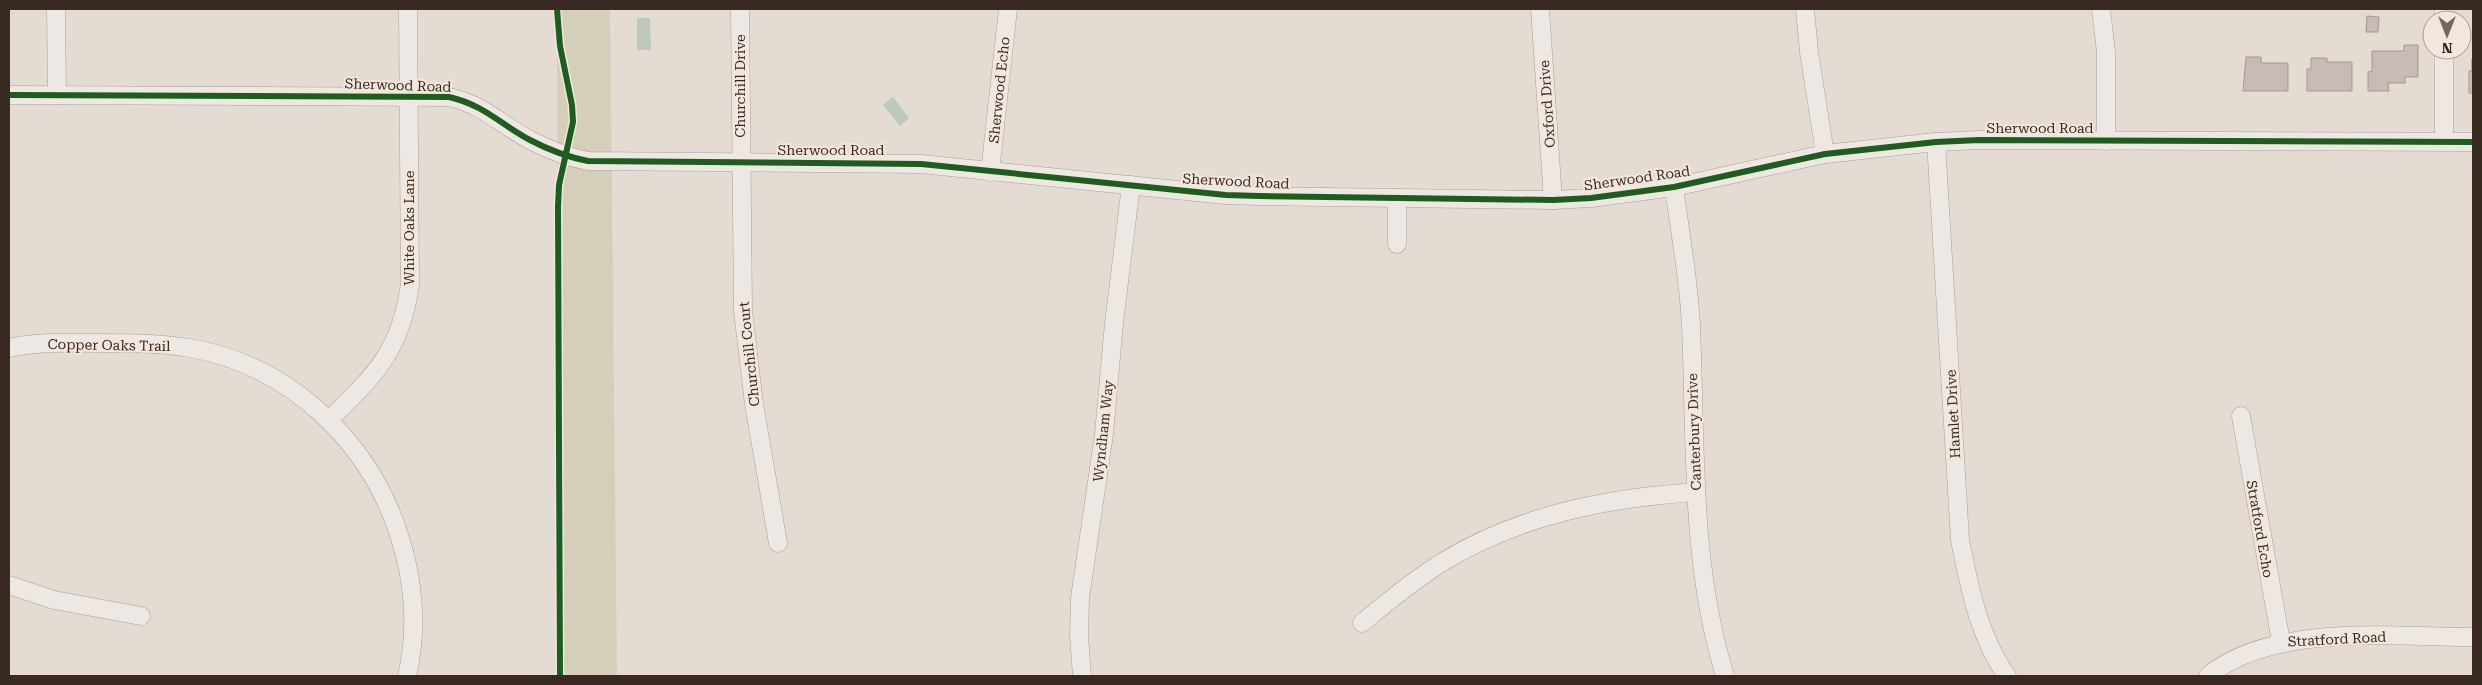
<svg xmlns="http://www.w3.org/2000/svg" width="2482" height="685" font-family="'Roboto Serif',serif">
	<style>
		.green { fill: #d5ceb8 }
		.water { fill: #bdc9bf }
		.building { fill: #c8bab4; stroke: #a59792 }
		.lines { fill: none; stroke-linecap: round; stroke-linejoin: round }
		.minor-casing { stroke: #aaa19b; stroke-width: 19 }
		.minor { stroke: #ede8e3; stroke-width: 18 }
		.cycleway-casing { stroke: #f3e7db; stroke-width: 9 }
		.cycleway { stroke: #1b5e20; stroke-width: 6 }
		.labels { text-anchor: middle; stroke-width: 4; stroke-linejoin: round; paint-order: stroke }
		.street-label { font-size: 14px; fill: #392923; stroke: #f3e7db }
	</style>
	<rect width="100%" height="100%" fill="#e4dbd3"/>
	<path class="green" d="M557,9h53l7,667h-57z"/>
	<g class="water">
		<path d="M637,18h13l1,32h-14z"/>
		<path d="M893,97l16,21 -9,8 -17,-21z"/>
	</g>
	<g class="building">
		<path d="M2367,16l12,1 -1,15h-12z"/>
		<path d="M2404,45h14v32h-13v6h-17l1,8h-21v-19l4,-1v-20h32z"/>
		<path d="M2246,57h15v6h27v28h-45z"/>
		<path d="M2311,58h16v4h25v29h-45v-22h4z"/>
		<path d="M2472,59l1,34h-4v-22h3z"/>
	</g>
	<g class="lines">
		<g class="minor-casing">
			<g id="minor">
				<path d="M56,9l1,86"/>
				<path d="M740,9l3,302 11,93 24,139"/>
				<path d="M1540,9l13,191"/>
				<path d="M1805,9l4,43 16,102"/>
				<path d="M2101,9l5,43v89"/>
				<path d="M2444,9v11"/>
				<path d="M2444,50v91"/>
				<path d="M9,95l440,2c35,8 51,27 81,43 19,10 37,17 58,21l333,3 305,31 33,1 294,4 38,-2 83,-11 151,-33 111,-12 43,-2 494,2"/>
				<path d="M1936,142l24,398c9,46 19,97 47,136"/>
				<path d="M990,172l18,-163"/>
				<path d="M1674,187c6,46 15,93 17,139 5,118 -1,237 34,350"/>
				<path d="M1397,198v46"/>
				<path d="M9,348c29,-7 61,-5 90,-5 31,0 61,0 91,5 99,17 179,93 209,187 15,45 19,95 8,141"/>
				<path d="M2241,416l40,226"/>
				<path d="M329,420c46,-45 72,-69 81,-136l-2,-275"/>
				<path d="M9,585l45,15 87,16"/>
				<path d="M1362,623c25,-21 51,-42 79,-60 78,-48 165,-65 255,-71"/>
				<path d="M1082,676l-3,-40 1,-38 24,-164 10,-111 17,-138"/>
				<path d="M2208,676c64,-53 186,-39 265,-39"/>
			</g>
		</g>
		<use href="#minor" class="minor"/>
		<g class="cycleway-casing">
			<g id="cycleway">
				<path d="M557,9l3,37 12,59 1,17 -14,63 -1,22 2,469"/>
				<path d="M9,95l440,2c35,8 51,27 81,43 19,10 37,17 58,21l333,3 305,31 33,1 294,4 38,-2 83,-11 151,-33 111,-12 43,-2 494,2"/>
			</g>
		</g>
		<use href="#cycleway" class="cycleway"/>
	</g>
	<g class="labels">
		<g class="street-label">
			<text transform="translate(398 85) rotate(2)" y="5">Sherwood Road</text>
			<text transform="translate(740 86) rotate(-90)" y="5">Churchill Drive</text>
			<text transform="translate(999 90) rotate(-84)" y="5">Sherwood Echo</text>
			<text transform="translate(1547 104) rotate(-94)" y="5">Oxford Drive</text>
			<text x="2040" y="133">Sherwood Road</text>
			<text x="831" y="155">Sherwood Road</text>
			<text transform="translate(1637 178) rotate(-8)" y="5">Sherwood Road</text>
			<text transform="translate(1236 181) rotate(3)" y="5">Sherwood Road</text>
			<text transform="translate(409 228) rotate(-90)" y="5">White Oaks Lane</text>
			<text transform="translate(109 345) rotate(1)" y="5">Copper Oaks Trail</text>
			<text transform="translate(749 354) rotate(-96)" y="5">Churchill Court</text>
			<text transform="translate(1953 414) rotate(-93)" y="5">Hamlet Drive</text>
			<text transform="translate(1103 431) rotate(-84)" y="5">Wyndham Way</text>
			<text transform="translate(1694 432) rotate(-92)" y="5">Canterbury Drive</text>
			<text transform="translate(2260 529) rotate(80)" y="5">Stratford Echo</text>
			<text transform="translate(2337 639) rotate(-3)" y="5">Stratford Road</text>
		</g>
	</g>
	<rect width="2482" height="685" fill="none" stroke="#392923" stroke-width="20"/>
	<g transform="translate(2447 35) rotate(180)"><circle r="24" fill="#f3e7db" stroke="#a99b91"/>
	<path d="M0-4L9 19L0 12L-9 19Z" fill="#756761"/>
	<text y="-8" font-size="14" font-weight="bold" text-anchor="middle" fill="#392923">N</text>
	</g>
</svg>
